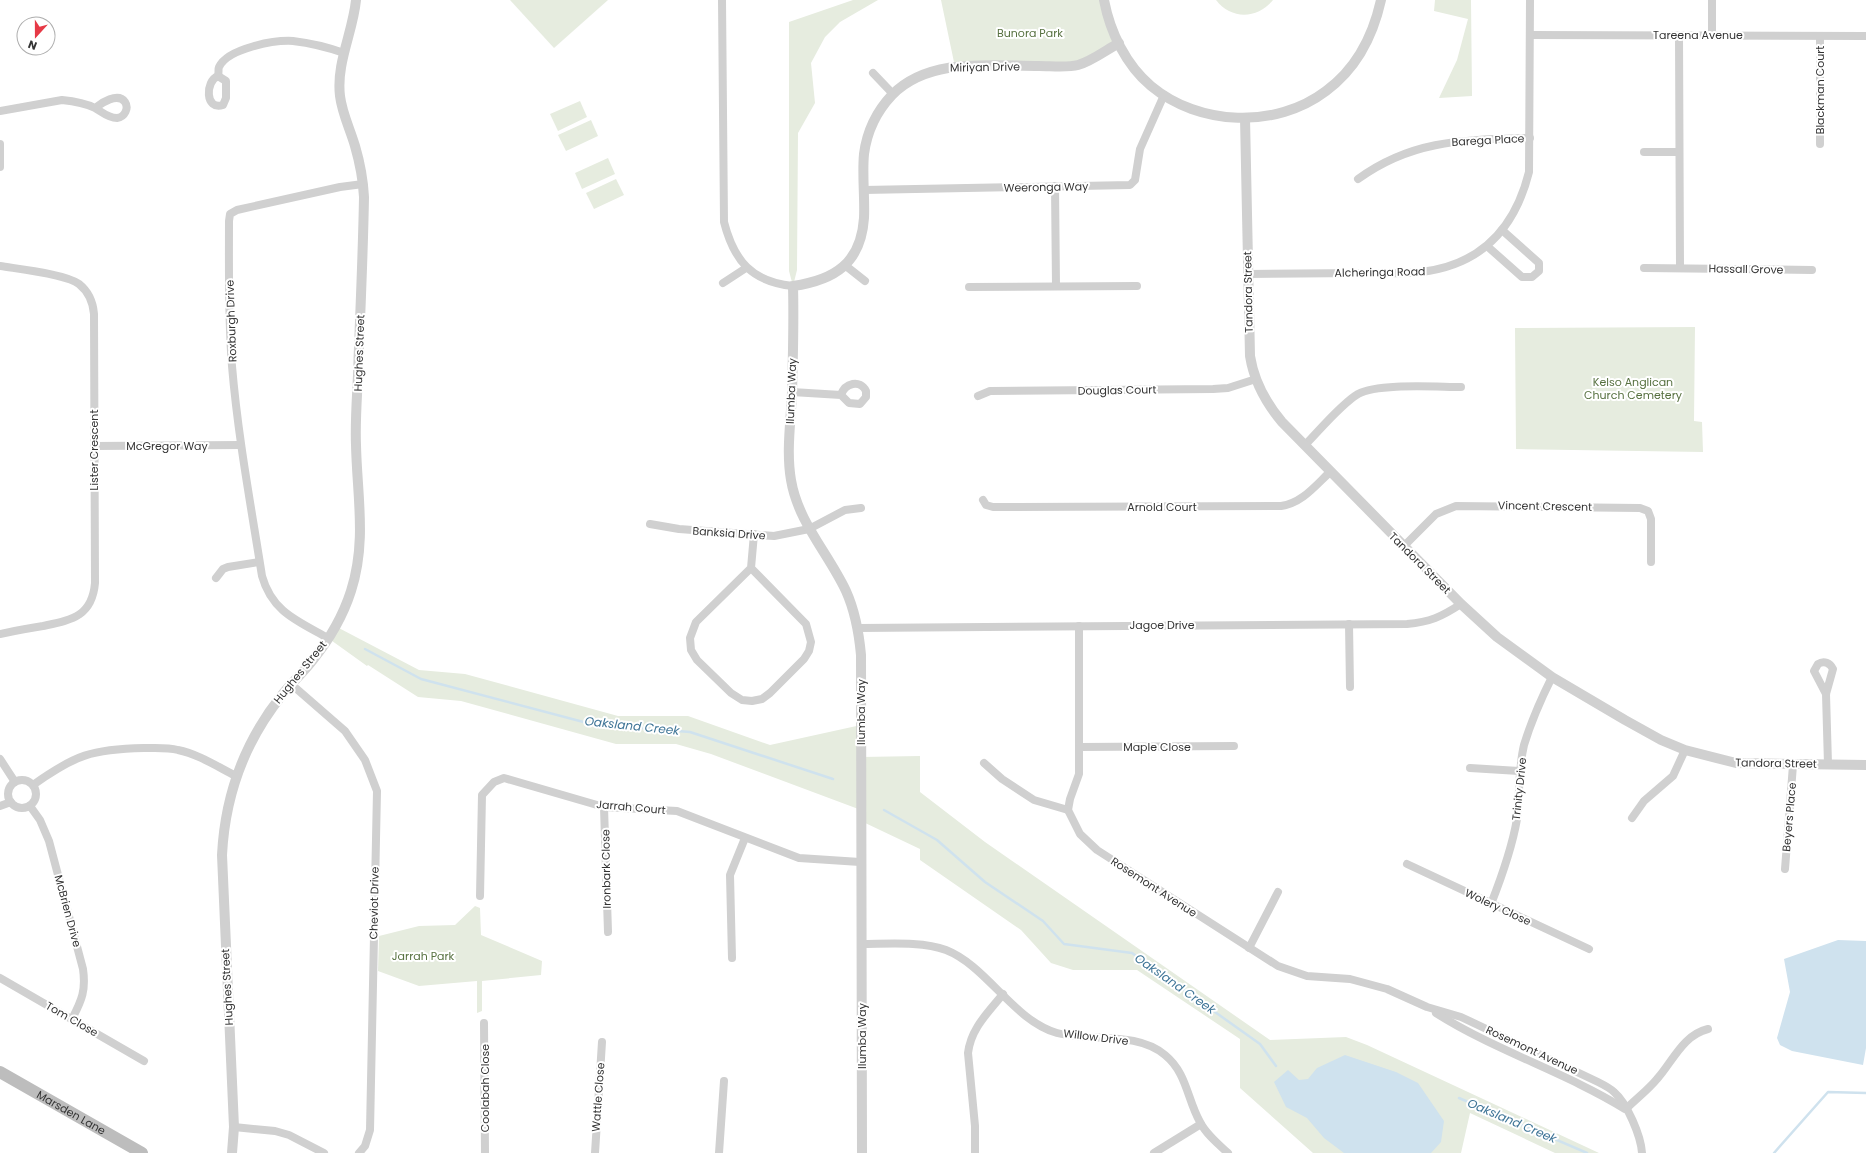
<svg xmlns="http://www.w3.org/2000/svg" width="1866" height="1153" font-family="Poppins,sans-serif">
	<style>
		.green { fill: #e6ecdf }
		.water { fill: #cfe2ee }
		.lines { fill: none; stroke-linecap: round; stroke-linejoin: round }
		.stream { stroke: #cfe2ee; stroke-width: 2.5 }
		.minor { stroke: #d0d0d0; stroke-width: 8 }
		.tertiary { stroke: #d0d0d0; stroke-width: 10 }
		.secondary { stroke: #bdbdbd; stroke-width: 12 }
		.labels { text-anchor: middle; stroke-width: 4; stroke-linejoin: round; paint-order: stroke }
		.park-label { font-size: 11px; fill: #56703f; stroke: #fff }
		.street-label { font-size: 11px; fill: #333; stroke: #fff }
		.water-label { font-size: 12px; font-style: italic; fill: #3f7597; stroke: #fff }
	</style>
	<rect width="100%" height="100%" fill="#fff"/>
	<g class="green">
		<path d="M510,0h98l-54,48z"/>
		<path d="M853,0h25l-38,22 -15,15 -14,26 4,40 -17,30 -1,137 -4,16 -4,-15v-249z"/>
		<path d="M941,0h163l15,43 -34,19 -130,5z"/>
		<path d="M1216,0h57c-15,19 -42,20 -57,0z"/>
		<path d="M1435,0h36l1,96 -33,2 18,-38 11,-41 -34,-8z"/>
		<path d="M580,101l7,16 -29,14 -8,-17z"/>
		<path d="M591,120l7,16 -32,15 -8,-16z"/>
		<path d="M608,158l7,16 -33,15 -7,-16z"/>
		<path d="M616,179l8,16 -30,14 -8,-16z"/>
		<path d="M1695,327l-1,94 8,1 1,30 -187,-3 -1,-121z"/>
		<path d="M335,626l84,44 46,4 153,42h70l82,29 91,-20v32l59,-1v36l65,50 285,198 76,-3 21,8 232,108h-44l-85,-40 -9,40h-148l-73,-65v-49l-103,-69h-64l-22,-7 -30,-33 -101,-70v-11l-59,-28v-11l-150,-56 -35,-10h-60l-155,-43 -43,-4 -50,-32 -1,1 -39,-28z"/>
		<path d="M475,906l5,2 1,27 61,26 -1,14 -59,6v30l-5,2v-32l-58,5 -41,-15 1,-35 40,-10 36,-1z"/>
	</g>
	<g class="water">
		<path d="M1838,940l28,1v107l-3,17 -71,-14 -12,-6 -3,-7 13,-46 -6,-33z"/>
		<path d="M1345,1055l51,17 22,11 26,38 -3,21 -10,11h-87l-20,-15 -17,-20 -21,-11 -12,-25 14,-12 11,10 9,-1 9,-11z"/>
	</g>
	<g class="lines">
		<g class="stream">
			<path d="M365,649l56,30 170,45 99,8 143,47"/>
			<path d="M884,810l53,30 48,42 58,39 21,23 68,9 128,91 16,22"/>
			<path d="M1459,1098l128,55"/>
			<path d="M1774,1153l54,-61 38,1"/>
		</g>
		<g class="minor">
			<path d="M722,0l2,222c10,39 28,60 69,64"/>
			<path d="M1712,0v35"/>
			<path d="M1530,35l336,1"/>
			<path d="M1679,36l1,232"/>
			<path d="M1820,36v108"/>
			<path d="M873,73l20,21"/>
			<path d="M218,76c1,-3 0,-7 1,-9 9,-19 56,-27 74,-26 17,2 34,6 51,12"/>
			<path d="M218,76l8,5v17l-3,7c-18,6 -18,-24 -5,-29z"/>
			<path d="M0,111l62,-11c10,1 23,3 33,8 7,4 13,10 22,10 8,-1 12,-10 8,-16 -7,-10 -24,1 -30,6"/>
			<path d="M0,144v23"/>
			<path d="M1644,152h35"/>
			<path d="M1358,179c55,-40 107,-39 172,-41"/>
			<path d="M1055,186l1,100"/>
			<path d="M864,190l266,-5 5,-5 5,-31 24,-54"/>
			<path d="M1487,246l35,31h10l7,-6v-8l-37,-33"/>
			<path d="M0,266c18,3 66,8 79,18 10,8 14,18 15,30l1,269c-3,34 -24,37 -52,43 -14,2 -29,5 -43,8"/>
			<path d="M846,266l19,15"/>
			<path d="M1644,268l168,2"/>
			<path d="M1247,274c38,0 76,-1 113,-1 20,0 41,1 61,-1 60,-7 94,-44 108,-100l1,-172"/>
			<path d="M723,283l23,-15"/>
			<path d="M969,287l168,-1"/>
			<path d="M792,392l49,3c4,-12 19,-16 25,-4v6l-6,7 -11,-1 -8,-8"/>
			<path d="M978,396l12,-5 223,-2 15,-1 28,-9"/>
			<path d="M1305,445c14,-14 36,-41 53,-51 20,-11 78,-7 103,-7"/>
			<path d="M94,446l146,-1"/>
			<path d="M983,500l3,5 7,2 288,-1c21,-3 34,-20 49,-34"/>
			<path d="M650,524l29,5 95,7 35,-7 36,-19 16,-2"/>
			<path d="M1404,546l32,-32 20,-8 184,2 8,3 3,8v43"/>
			<path d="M751,568l55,56 5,18 -2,9 -5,8 -34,34 -8,6 -10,2 -10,-1 -11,-7 -34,-33 -6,-10 -1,-12 6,-16 55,-54 3,-34"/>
			<path d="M216,578l7,-9 5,-2 31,-5"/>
			<path d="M1349,624l1,63"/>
			<path d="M1079,626v148l-9,25 -2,11 12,24 17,16 181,116 29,10 43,3 37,10 40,18 34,10 137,65c6,3 12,6 16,10 13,11 27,44 28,61"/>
			<path d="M858,628l549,-4c23,-2 34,-7 54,-20"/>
			<path d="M328,638c-30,-17 -56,-26 -66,-62 -11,-70 -24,-139 -30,-210 -4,-48 -3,-97 -3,-145l1,-7 7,-4 103,-23 23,-3"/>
			<path d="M291,684l54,47 20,29 12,31 -7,339 -5,16 -6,7"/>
			<path d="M1826,694l-12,-23 4,-7c6,-4 12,-1 15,5l-7,25 2,70"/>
			<path d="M1080,747l154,-1"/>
			<path d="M0,759l15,23"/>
			<path d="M984,763l18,16 32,21 34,10"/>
			<path d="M1470,768l49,3"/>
			<circle cx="22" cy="794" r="14"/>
			<path d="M33,785c42,-30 59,-36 111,-37 11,0 23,-1 34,2 20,4 40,17 58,26"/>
			<path d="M0,806l11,-4"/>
			<path d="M30,806l10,14 9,21 34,128c3,21 -1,31 -11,50"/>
			<path d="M604,807l4,125"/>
			<path d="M1632,818l12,-17 29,-25 12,-26"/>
			<path d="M1407,864l182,85"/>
			<path d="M1785,869l8,-104"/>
			<path d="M480,896l2,-101 12,-13 10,-4 100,29 73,4 122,47 61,4"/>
			<path d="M1491,904c11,-28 21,-56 26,-85 3,-25 1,-49 7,-74 7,-23 17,-46 28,-68"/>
			<path d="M861,944c26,0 61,-3 85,6 41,16 68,71 111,83 35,9 79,-2 108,22 22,18 22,44 35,67 6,12 18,22 28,31"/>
			<path d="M1249,948l29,-56"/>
			<path d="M732,958l-2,-83 15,-37"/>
			<path d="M0,978l144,83"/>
			<path d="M1436,1013c60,38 129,59 189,96"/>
			<path d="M484,1023l1,130"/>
			<path d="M1626,1109c10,-10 22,-19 31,-30 16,-18 26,-44 51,-50"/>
			<path d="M234,1127l41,4 14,4 35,18"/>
			<path d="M595,1153l7,-111"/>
			<path d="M719,1153l5,-72"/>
			<path d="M975,1153v-27l-7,-73c3,-25 20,-40 35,-59"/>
			<path d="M1154,1153l47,-29"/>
		</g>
		<g class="tertiary">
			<path d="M1104,0c6,32 22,65 47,86 48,40 125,43 175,5 30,-22 47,-55 55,-91"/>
			<path d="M1245,118l5,238c4,25 16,47 32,66l179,182 36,33 55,40 73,43 36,20 24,10 51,13 130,2"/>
			<path d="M232,1153l2,-26 -12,-272c3,-59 23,-114 60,-160 9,-12 21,-22 30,-34 17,-21 31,-45 39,-70 16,-50 6,-96 5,-146 -1,-23 1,-47 2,-70 2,-59 5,-119 6,-178 -1,-18 -4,-34 -9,-51 -5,-17 -13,-33 -15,-50 -4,-33 13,-64 16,-96"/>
			<path d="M862,1153l-1,-498c-2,-22 -6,-44 -15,-64 -18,-38 -48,-69 -55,-111 -5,-29 0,-59 1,-88 1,-35 2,-70 1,-106 42,-6 68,-23 71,-68 1,-21 -2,-43 0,-64 3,-23 12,-42 28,-59 37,-38 99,-29 147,-29 12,0 28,2 39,-1 14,-4 28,-15 41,-22"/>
		</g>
		<path class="secondary" id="s1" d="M0,1072l142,81"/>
	</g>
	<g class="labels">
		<g class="park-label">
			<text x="1030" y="37">Bunora Park</text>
			<text x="1633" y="386">Kelso Anglican<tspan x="1633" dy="13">Church Cemetery</tspan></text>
			<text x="423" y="960">Jarrah Park</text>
		</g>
		<g class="street-label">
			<text x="1698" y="39">Tareena Avenue</text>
			<text transform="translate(985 67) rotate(-1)" y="4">Miriyan Drive</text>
			<text transform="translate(1820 90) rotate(-90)" y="4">Blackman Court</text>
			<text transform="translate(1488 140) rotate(-3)" y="4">Barega Place</text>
			<text transform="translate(1046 187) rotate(-1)" y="4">Weeronga Way</text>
			<text transform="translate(1746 269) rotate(1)" y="4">Hassall Grove</text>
			<text transform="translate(1380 272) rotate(-1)" y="4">Alcheringa Road</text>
			<text transform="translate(1248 292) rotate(-91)" y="4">Tandora Street</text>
			<text transform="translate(231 321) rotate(-92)" y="4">Roxburgh Drive</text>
			<text transform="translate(359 353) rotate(-88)" y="4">Hughes Street</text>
			<text transform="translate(1117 390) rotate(-1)" y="4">Douglas Court</text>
			<text transform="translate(791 391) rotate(-88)" y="4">Ilumba Way</text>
			<text x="167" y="450">McGregor Way</text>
			<text transform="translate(94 450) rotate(-90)" y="4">Lister Crescent</text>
			<text transform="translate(1545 506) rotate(1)" y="4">Vincent Crescent</text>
			<text x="1162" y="511">Arnold Court</text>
			<text transform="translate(729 533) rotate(4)" y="4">Banksia Drive</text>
			<text transform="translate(1420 563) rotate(45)" y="4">Tandora Street</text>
			<text x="1162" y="629">Jagoe Drive</text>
			<text transform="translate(300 672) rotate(-51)" y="4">Hughes Street</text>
			<text transform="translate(861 712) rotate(-90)" y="4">Ilumba Way</text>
			<text x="1157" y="751">Maple Close</text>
			<text transform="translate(1776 763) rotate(1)" y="4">Tandora Street</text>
			<text transform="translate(1519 789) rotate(-84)" y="4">Trinity Drive</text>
			<text transform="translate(631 807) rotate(5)" y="4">Jarrah Court</text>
			<text transform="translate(1789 817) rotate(-85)" y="4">Beyers Place</text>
			<text transform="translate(606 869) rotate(-91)" y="4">Ironbark Close</text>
			<text transform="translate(1154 887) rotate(33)" y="4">Rosemont Avenue</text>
			<text transform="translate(374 903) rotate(-89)" y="4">Cheviot Drive</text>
			<text transform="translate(1498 907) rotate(25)" y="4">Wolery Close</text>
			<text transform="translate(68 911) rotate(75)" y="4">McBrien Drive</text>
			<text transform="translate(227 987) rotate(-93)" y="4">Hughes Street</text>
			<text transform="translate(72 1019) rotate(30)" y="4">Tom Close</text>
			<text transform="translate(862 1036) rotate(-90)" y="4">Ilumba Way</text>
			<text transform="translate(1096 1037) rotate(7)" y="4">Willow Drive</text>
			<text transform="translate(1532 1050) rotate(25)" y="4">Rosemont Avenue</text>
			<text transform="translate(485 1088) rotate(-90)" y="4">Coolabah Close</text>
			<text transform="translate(598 1097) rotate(-86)" y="4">Wattle Close</text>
			<text dy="4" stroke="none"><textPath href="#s1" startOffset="82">Marsden Lane</textPath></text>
		</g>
		<g class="water-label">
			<text transform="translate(632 726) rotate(6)" y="4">Oaksland Creek</text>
			<text transform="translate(1175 984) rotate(35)" y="4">Oaksland Creek</text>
			<text transform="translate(1512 1121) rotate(23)" y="4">Oaksland Creek</text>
		</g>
	</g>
	<g transform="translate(36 36) rotate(201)"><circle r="19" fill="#ffffff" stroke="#adadad"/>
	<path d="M0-3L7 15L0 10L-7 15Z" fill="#e63946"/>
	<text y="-6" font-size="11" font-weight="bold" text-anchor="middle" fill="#333333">N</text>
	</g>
</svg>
